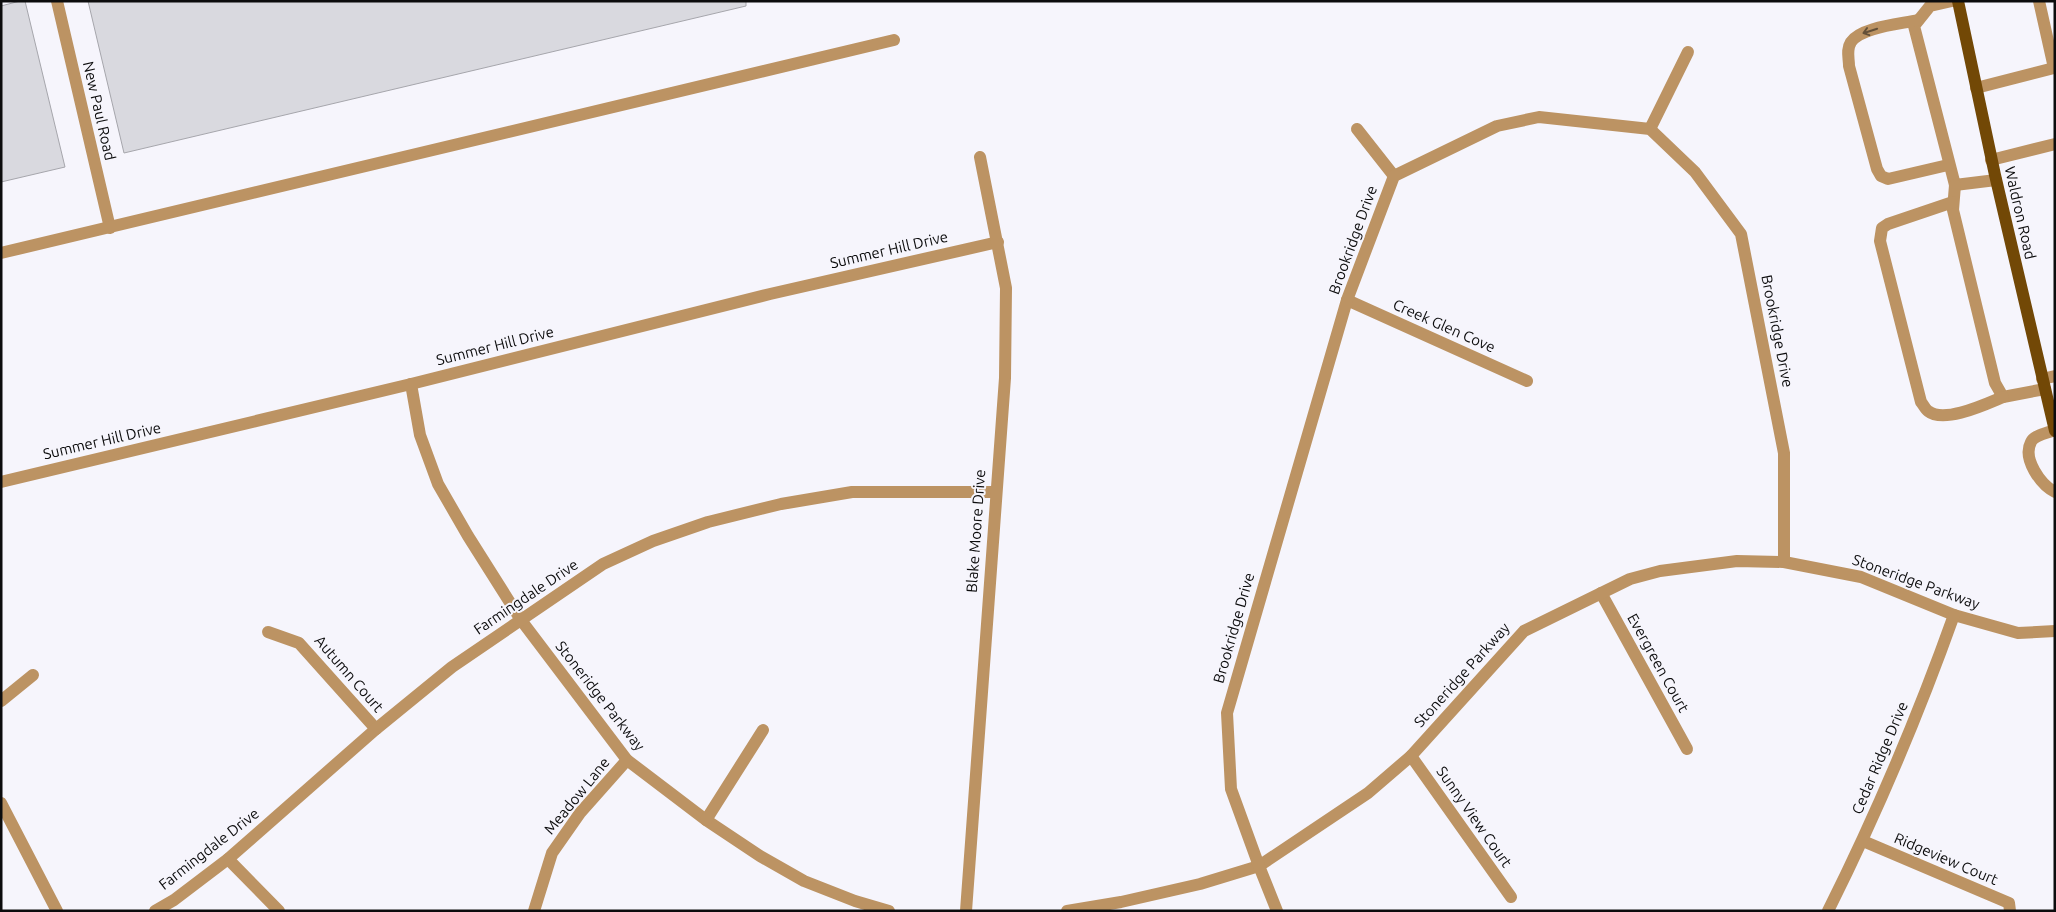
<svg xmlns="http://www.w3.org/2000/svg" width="2056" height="912" font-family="Ubuntu,sans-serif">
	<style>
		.building { fill: #d9d9df; stroke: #a6a6ac }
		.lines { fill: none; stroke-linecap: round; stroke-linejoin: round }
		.minor { stroke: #bc9363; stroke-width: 12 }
		.major { stroke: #724806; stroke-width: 12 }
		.oneway { stroke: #645038 }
		.labels { text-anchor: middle; stroke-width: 4; stroke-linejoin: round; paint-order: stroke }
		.street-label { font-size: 15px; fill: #0c0c0d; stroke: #f6f5fc }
	</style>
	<rect width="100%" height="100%" fill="#f6f5fc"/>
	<g class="building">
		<path d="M20,1h5l40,166 -64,15v-176z"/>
		<path d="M88,1h658v5l-622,147z"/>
	</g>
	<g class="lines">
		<g class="minor">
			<path d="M57,1l53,227"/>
			<path d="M1952,1l-22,5 -16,20 41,159 41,-5"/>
			<path d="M1918,20c-17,4 -57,7 -67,22 -5,8 -2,16 -2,24l28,103 4,7 7,3 60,-14"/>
			<path d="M1976,88l78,-20 -15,-67"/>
			<path d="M1357,129l37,47"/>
			<path d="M1650,129l38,-77"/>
			<path d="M1991,160l64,-16"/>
			<path d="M1955,185l-2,25 42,173 8,14 42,-8"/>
			<path d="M1953,202l-65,22 -6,4 -2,13 41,161c2,2 4,7 7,9 16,13 58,-7 75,-14"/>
			<path d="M1,253l893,-213"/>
			<path d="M1347,300l180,81"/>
			<path d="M2042,379l13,-3"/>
			<path d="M411,384l9,51 18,49 30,52 53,84 106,140 79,60 54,36 44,25 51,20 34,10"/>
			<path d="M2055,430c-7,3 -21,5 -24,12 -9,17 10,43 24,50"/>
			<path d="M1,482l410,-98 359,-90 228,-52"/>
			<path d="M1601,593l86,156"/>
			<path d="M268,632l31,11 77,86"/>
			<path d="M1,701l32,-26"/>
			<path d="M1411,756l100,141"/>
			<path d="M1,803l56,108"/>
			<path d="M706,820l57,-90"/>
			<path d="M1863,841l146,62 1,8"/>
			<path d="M228,859l51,52"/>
			<path d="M155,911l19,-11 54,-41 148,-130 76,-62 151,-103 50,-23 55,-19 73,-18 71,-12h143"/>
			<path d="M534,911l18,-58 28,-40 47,-53"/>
			<path d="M966,911l39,-533 1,-90 -26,-131"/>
			<path d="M1067,911l54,-9 79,-18 59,-18 109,-73 43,-37 113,-125 106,-52 30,-8 77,-10 47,1 77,15 93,38 64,18 37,-2"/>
			<path d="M1277,911l-18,-45 -28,-77 -4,-76 120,-413 47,-124 103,-50 42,-9 111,12 45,43 46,62 43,219v109"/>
			<path d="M1828,911c48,-96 90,-195 126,-296"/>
		</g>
		<path class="major" d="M1958,1l37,174 60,256"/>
	</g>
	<defs><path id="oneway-shaft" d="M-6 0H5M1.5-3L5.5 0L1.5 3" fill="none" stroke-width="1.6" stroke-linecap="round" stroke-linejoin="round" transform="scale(1.25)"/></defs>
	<use class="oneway" href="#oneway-shaft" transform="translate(1870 31) rotate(162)"/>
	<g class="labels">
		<g class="street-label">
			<text transform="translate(99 111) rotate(77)" y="5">New Paul Road</text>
			<text transform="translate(2020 213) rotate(77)" y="5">Waldron Road</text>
			<text transform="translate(1353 240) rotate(-70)" y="5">Brookridge Drive</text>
			<text transform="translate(889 250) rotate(-13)" y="5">Summer Hill Drive</text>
			<text transform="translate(1444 326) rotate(24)" y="5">Creek Glen Cove</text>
			<text transform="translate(1777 331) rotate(79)" y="5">Brookridge Drive</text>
			<text transform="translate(495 346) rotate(-14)" y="5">Summer Hill Drive</text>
			<text transform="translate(102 441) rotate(-13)" y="5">Summer Hill Drive</text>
			<text transform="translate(976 531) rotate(-86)" y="5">Blake Moore Drive</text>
			<text transform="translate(1916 582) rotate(20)" y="5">Stoneridge Parkway</text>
			<text transform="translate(526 597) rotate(-34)" y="5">Farmingdale Drive</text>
			<text transform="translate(1234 628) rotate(-74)" y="5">Brookridge Drive</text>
			<text transform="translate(1658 663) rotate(61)" y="5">Evergreen Court</text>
			<text transform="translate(349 674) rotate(49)" y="5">Autumn Court</text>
			<text transform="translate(1462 675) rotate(-48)" y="5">Stoneridge Parkway</text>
			<text transform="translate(600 696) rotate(52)" y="5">Stoneridge Parkway</text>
			<text transform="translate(1880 758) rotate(-67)" y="5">Cedar Ridge Drive</text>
			<text transform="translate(577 796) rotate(-51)" y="5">Meadow Lane</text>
			<text transform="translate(1474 817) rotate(55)" y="5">Sunny View Court</text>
			<text transform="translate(209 849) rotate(-38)" y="5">Farmingdale Drive</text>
			<text transform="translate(1946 859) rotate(23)" y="5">Ridgeview Court</text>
		</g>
	</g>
	<rect width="2056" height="912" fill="none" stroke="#0c0c0d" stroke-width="5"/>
</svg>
